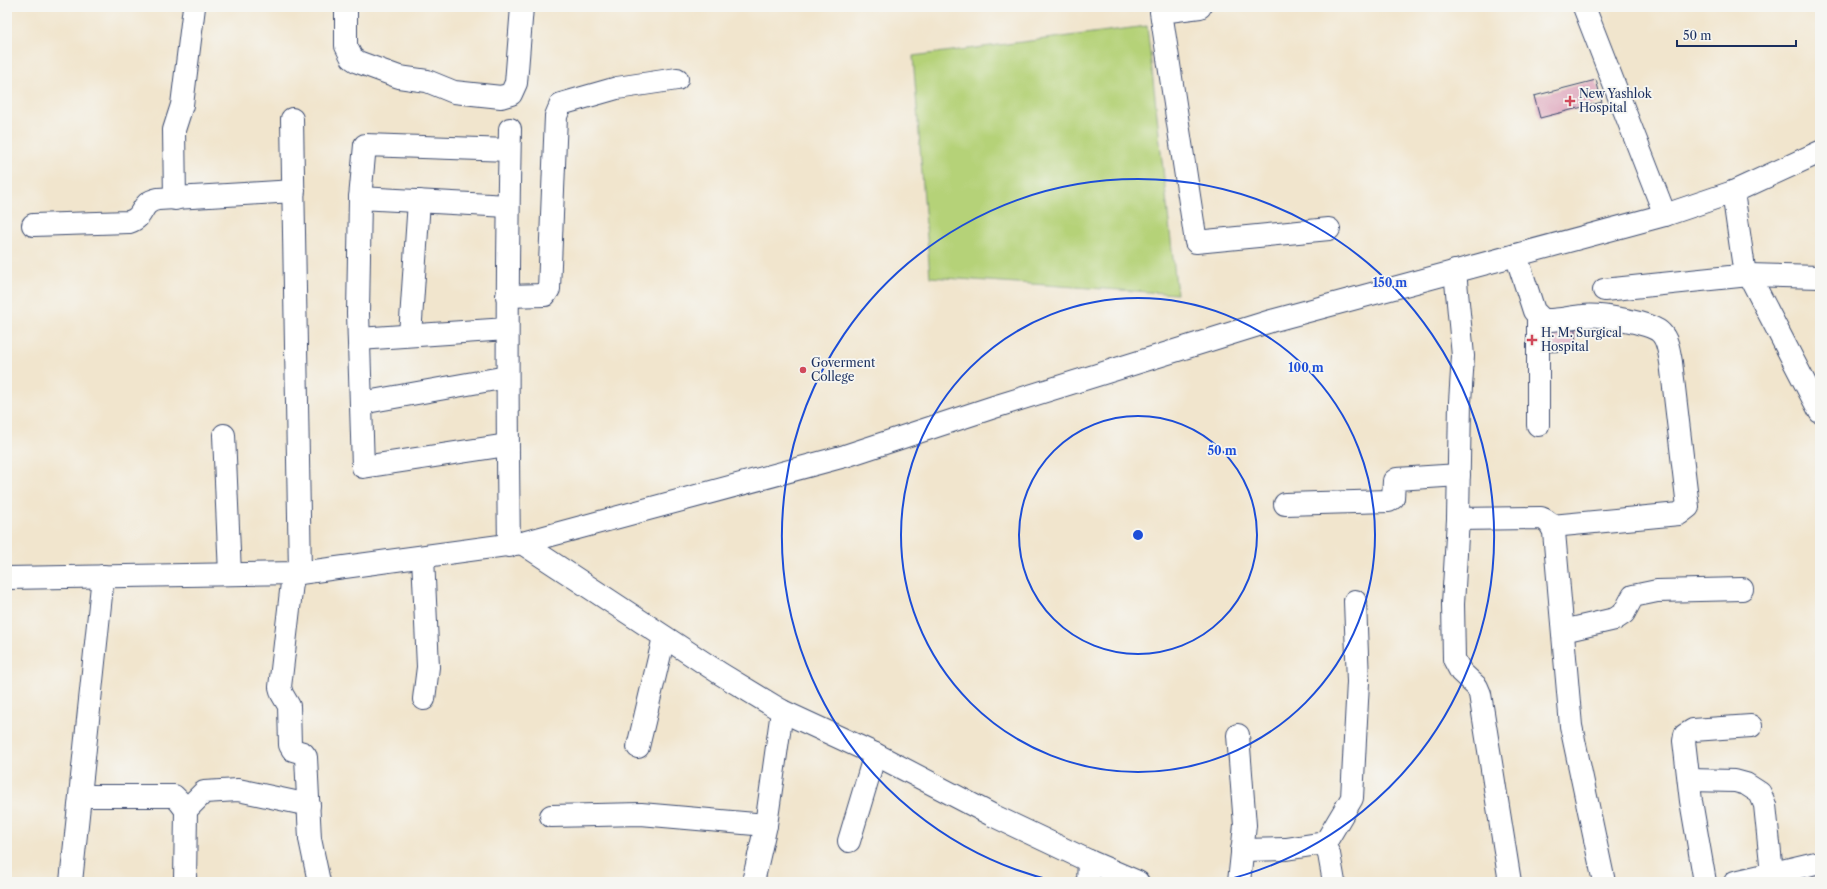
<svg xmlns="http://www.w3.org/2000/svg" width="1827" height="889" font-family="'Libre Caslon Text',serif">
	<style>
		.green { fill: #b5d278; stroke: #68806b }
		.building { fill: #dda2b9 }
		.lines { fill: none; stroke-linecap: round; stroke-linejoin: round }
		.minor-casing { stroke: #3b4a6f; stroke-width: 24 }
		.minor { stroke: #fff; stroke-width: 22 }
		.ring { fill: none; stroke: #1d4ed8; stroke-width: 2 }
		.poi-dot { fill: #d1495b; stroke: #f6f6f2; stroke-width: 1.5 }
		.labels { text-anchor: middle; stroke-width: 3.5; stroke-linejoin: round; paint-order: stroke }
		.poi-label { font-size: 12px; fill: #1b2f5e; stroke: #f6f6f2; text-anchor: start }
		.centre { fill: #1d4ed8; stroke: #f6f6f2; stroke-width: 2 }
		.ring-label { font-size: 12px; text-anchor: middle; font-weight: bold; fill: #1d4ed8; stroke: #f6f6f2; stroke-width: 3.5; stroke-linejoin: round; paint-order: stroke }
	</style>
	<rect width="100%" height="100%" fill="#f6f6f2"/>
	<filter id="ink" filterUnits="userSpaceOnUse"><feTurbulence type="fractalNoise" baseFrequency=".025" numOctaves="2"/><feDisplacementMap in="SourceGraphic" scale="8" xChannelSelector="R" yChannelSelector="G"/><feConvolveMatrix kernelMatrix="1 2 1 2 8 2 1 2 1" color-interpolation-filters="sRGB"/></filter>
	<filter id="wash" filterUnits="userSpaceOnUse"><feTurbulence type="fractalNoise" baseFrequency=".012" numOctaves="4" result="noise"/><feDisplacementMap in="SourceGraphic" scale="16" xChannelSelector="R" yChannelSelector="G"/><feGaussianBlur stdDeviation="0.9" result="paint"/><feColorMatrix in="noise" values="0 0 0 0 0 0 0 0 0 0 0 0 0 0 0 0 0 1.4 0 .05"/><feComposite in="paint" operator="in"/></filter>
	<g filter="url(#wash)">
		<rect width="100%" height="100%" fill="#f1e5cd"/>
		<path class="green" d="M1147,26l30,268 -247,-17 -17,-221z"/>
		<g id="blocks">
			<g class="building">
				<path d="M1596,80l6,22 -62,16 -6,-22z"/>
				<path d="M1575,329l1,22 -32,1 -1,-22z"/>
			</g>
		</g>
	</g>
	<g filter="url(#ink)">
		<use href="#blocks" fill-opacity="0" stroke="#3b4a6f" stroke-width="1"/>
		<g class="lines">
			<g class="minor-casing">
				<g id="minor">
					<path d="M346,7v39l6,12 6,4 41,15 28,4 27,11 47,5 10,-3 5,-11 6,-76"/>
					<path d="M1200,7l-39,5 35,230 133,-13"/>
					<path d="M1584,7l81,208"/>
					<path d="M292,119l8,454"/>
					<path d="M1733,192l12,83h4l71,137"/>
					<path d="M360,198l5,-53 144,5"/>
					<path d="M175,199l-1,-69 8,-25 12,-98"/>
					<path d="M33,225l96,-3c18,-6 9,-19 29,-23l136,-8"/>
					<path d="M1516,255l18,56 9,9c14,1 27,-3 40,-4 15,-2 68,6 78,17 7,7 8,19 10,29l17,145 -9,7 -127,12"/>
					<path d="M1455,271l8,85 -3,46 -2,117 -5,85 1,55 7,13 16,15 3,7 30,188"/>
					<path d="M1604,290l145,-15 71,2"/>
					<path d="M507,296l38,-1 4,-6 7,-173 5,-12 56,-16 60,-9"/>
					<path d="M410,335l9,-134"/>
					<path d="M359,339l148,-10"/>
					<path d="M361,403l146,-26"/>
					<path d="M1538,425v-108"/>
					<path d="M224,435l6,139"/>
					<path d="M507,445l-144,22 -5,-154 2,-115 148,8"/>
					<path d="M1285,504l104,-3 4,-3 1,-17 3,-2 62,-4"/>
					<path d="M1458,519l83,-1c8,3 10,7 13,14l17,194 33,156"/>
					<path d="M522,543l199,131 61,37 93,43 117,61 97,46 49,21"/>
					<path d="M509,546c-2,-139 -2,-278 1,-417"/>
					<path d="M423,557l5,110 -4,32"/>
					<path d="M293,574l-13,113 2,7 7,12 1,39 3,5 10,3 3,4 4,82 9,43"/>
					<path d="M7,578l293,-5 222,-30 323,-87 149,-49 277,-86 394,-106 68,-23 87,-40"/>
					<path d="M1563,631l52,-12 9,-6 9,-17 24,-5 85,-2"/>
					<path d="M1238,735l7,90 -6,57"/>
					<path d="M638,747l26,-110"/>
					<path d="M1689,780l46,1 11,3 14,9 5,12 7,68"/>
					<path d="M81,796h93l6,6 6,8 -1,72"/>
					<path d="M186,810l18,-18 34,-2 71,15"/>
					<path d="M551,816l90,-2 125,11"/>
					<path d="M849,841l26,-87"/>
					<path d="M1324,845l28,-47 6,-116 -3,-81"/>
					<path d="M1242,850l44,-1 32,-5 6,1 5,9 5,28"/>
					<path d="M71,882l32,-306"/>
					<path d="M753,882l13,-57 16,-114"/>
					<path d="M1088,882l1,-21"/>
					<path d="M1705,882l-14,-81 -7,-60 1,-6 8,-5 58,-4"/>
					<path d="M1735,882l85,-20"/>
				</g>
			</g>
			<use href="#minor" class="minor"/>
		</g>
	</g>
	<g class="ring">
		<circle cx="1138" cy="535" r="119"/>
		<circle cx="1138" cy="535" r="237"/>
		<path d="M1058 882A356 356 0 1 1 1218 882"/>
	</g>
	<g class="poi-dot">
		<path d="M1568 95h4v4h4v4h-4v4h-4v-4h-4v-4h4z"/>
		<path d="M1530 334h4v4h4v4h-4v4h-4v-4h-4v-4h4z"/>
		<circle cx="803" cy="370" r="4"/>
	</g>
	<g class="labels">
		<g class="poi-label">
			<text x="1579" y="98">New Yashlok<tspan x="1579" dy="14">Hospital</tspan></text>
			<text x="1541" y="337">H. M. Surgical<tspan x="1541" dy="14">Hospital</tspan></text>
			<text x="811" y="367">Goverment<tspan x="811" dy="14">College</tspan></text>
		</g>
	</g>
	<circle cx="1138" cy="535" r="6" class="centre"/>
	<g class="ring-label">
		<text x="1390" y="287">150 m</text>
		<text x="1306" y="372">100 m</text>
		<text x="1222" y="455">50 m</text>
	</g>
	<rect width="1827" height="889" fill="none" stroke="#f6f6f2" stroke-width="24"/>
	<path d="M1677 40v6h119v-6" fill="none" stroke="#1b2f5e" stroke-width="2"/>
	<text x="1683" y="40" font-size="12" fill="#1b2f5e" stroke="#f6f6f2" stroke-width="3" paint-order="stroke">50 m</text>
</svg>
